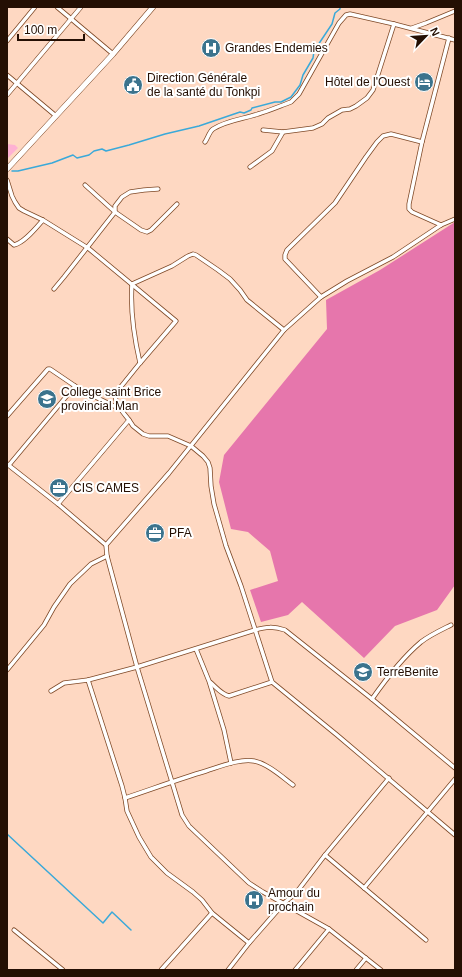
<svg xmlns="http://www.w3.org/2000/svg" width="462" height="977" font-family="Helvetica,sans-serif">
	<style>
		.green { fill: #feb1d3 }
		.forest { fill: #e676ac }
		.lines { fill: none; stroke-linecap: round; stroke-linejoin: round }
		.stream { stroke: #3aa9d9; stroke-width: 1.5 }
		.minor-casing { stroke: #7f4927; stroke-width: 5 }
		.secondary-casing { stroke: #7f4927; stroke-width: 6 }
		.minor { stroke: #fff; stroke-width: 3.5 }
		.secondary { stroke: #fff; stroke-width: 5 }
		.labels { text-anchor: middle; stroke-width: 4; stroke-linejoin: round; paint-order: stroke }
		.poi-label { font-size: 12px; fill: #240f03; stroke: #fff; text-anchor: start }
	</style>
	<rect width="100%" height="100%" fill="#fed8c2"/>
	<path class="green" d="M7,144l8,1 3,3 -11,11z"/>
	<path class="forest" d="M455,222v363l-18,25 -42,16 -31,32 -62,-56 -14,13 -27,7 -11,-32 28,-9 -8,-30 -22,-19 -17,-3 -12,-47 5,-27 103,-126 -1,-29 54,-30z"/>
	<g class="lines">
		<g class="stream">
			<path d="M12,171h6l34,-8 21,-8 4,3 12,-3 5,-4 8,-2 4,2 23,-6 36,-11 34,-8 41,-14 4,1 7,-3 1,-2 23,-6h6l10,-5 9,-12 3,-10 10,-17 1,-7 18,-27 3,-11 5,-4v-2"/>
			<path d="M7,834l96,89 9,-11 19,18"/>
		</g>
		<g class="minor-casing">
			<g id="minor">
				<path d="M57,7l56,47"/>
				<path d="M412,28l14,-5 29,-12"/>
				<path d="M7,41l28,-34"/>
				<path d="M7,75l49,41"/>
				<path d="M7,95l74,-88"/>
				<path d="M263,130l20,2 30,-4 9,-4 6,-6 14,-8 8,-1 6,-3 11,-8 6,-8 21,-66"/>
				<path d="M205,142c3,-4 4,-10 8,-13 14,-9 31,-10 45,-15 11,-3 22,-8 33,-12l8,-8 40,-71 7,-8 4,-1 44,10 61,16"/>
				<path d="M250,167l22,-16 11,-19"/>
				<path d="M7,180l5,16 3,6 4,6 5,3 19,9 45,28 88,73 -36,42 -25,31c0,10 8,18 14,26l-71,84"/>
				<path d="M85,185l30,27 26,18 6,2 4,-2 26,-26"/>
				<path d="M441,225l-29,-13 -3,-3v-5l13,-62 27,-104"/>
				<path d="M7,239l7,6c10,-2 22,-17 29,-25"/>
				<path d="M54,289l10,-12 51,-65v-6l7,-9 8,-5 14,-2 14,-1"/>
				<path d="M321,297l-36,-38v-4l2,-5 48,-47 31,-46 11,-15 6,-6 8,-2 31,8"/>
				<path d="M140,363c-6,-26 -10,-52 -8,-79l40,-18 16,-10 5,-2 3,1 22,15 12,9 10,11 7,10 37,30"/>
				<path d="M7,416l41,-47h2l31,21 39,19"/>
				<path d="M129,420l4,6 10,8 6,2h19l23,10 12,10 5,6 2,6 1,18 3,18 12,42 15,40 31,96 65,53 118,100"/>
				<path d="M7,464l51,40 48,41 1,11 30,111 45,148 7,11 60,57 14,9 66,37 52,41"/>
				<path d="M9,465l66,-79"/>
				<path d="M106,545l63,-72 115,-143 37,-33 26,-16 46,-24 48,-32 14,-6"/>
				<path d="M196,649l13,32 15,49 7,33"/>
				<path d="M7,670l37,-45 10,-18 16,-23 21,-20 16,-8"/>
				<path d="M88,680l34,106 3,12c27,-9 54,-19 81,-27 13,-4 35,-13 48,-10 14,3 27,15 39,24"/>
				<path d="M210,682c6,5 11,12 19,14l43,-14"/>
				<path d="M51,691l13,-8 24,-3 49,-13 118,-37c11,-3 18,-4 30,0l87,69 83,69"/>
				<path d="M372,699c14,-20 30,-41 49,-57 9,-7 20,-12 30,-17"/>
				<path d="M125,798l2,13 12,26 12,20 16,16 26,19 9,8 10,13 37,30"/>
				<path d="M325,855l101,85"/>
				<path d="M364,888l91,-109"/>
				<path d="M14,930l49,40"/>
				<path d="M161,970l51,-57"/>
				<path d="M228,970l21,-27 35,-40 12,-10 29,-38 64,-77"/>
				<path d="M295,970l34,-41"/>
				<path d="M356,970l10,-12"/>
			</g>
		</g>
		<g class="secondary-casing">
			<path id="secondary" d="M7,169l106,-115 40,-47"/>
		</g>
		<use href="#minor" class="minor"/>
		<use href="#secondary" class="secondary"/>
	</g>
	<defs>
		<g id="hospital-disc" transform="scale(1)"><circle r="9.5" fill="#3b738d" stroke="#fff"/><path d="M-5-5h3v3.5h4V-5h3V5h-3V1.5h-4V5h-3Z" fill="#fff"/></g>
		<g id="hotel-disc" transform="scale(1)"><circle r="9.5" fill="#3b738d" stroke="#fff"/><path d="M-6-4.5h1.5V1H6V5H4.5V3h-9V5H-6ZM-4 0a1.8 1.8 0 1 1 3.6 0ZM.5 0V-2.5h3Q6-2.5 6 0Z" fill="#fff"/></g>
		<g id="civic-disc" transform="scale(1)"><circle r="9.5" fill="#3b738d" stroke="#fff"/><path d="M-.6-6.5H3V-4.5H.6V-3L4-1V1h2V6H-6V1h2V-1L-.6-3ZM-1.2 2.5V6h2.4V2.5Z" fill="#fff"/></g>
		<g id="school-disc" transform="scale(1)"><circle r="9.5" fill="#3b738d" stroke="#fff"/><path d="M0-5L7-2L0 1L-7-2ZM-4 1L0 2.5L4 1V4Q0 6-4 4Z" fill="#fff"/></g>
		<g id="office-disc" transform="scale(1)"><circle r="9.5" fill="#3b738d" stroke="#fff"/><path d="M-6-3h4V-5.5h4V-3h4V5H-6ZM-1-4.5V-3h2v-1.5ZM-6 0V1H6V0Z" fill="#fff"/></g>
	</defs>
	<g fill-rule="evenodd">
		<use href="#hospital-disc" x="211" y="48"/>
		<use href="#hotel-disc" x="424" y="82"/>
		<use href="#civic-disc" x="133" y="85"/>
		<use href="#school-disc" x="47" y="399"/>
		<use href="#office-disc" x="59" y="488"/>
		<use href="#office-disc" x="155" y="533"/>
		<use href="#school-disc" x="363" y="672"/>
		<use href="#hospital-disc" x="254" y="900"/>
	</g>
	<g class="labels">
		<g class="poi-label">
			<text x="225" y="52">Grandes Endemies</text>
			<text x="147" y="82">Direction Générale<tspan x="147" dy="14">de la santé du Tonkpi</tspan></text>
			<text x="410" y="86" text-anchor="end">Hôtel de l'Ouest</text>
			<text x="61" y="396">College saint Brice<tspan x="61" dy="14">provincial Man</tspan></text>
			<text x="73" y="492">CIS CAMES</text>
			<text x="169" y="537">PFA</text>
			<text x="377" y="676">TerreBenite</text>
			<text x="268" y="897">Amour du<tspan x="268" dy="14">prochain</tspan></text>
		</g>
	</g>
	<rect width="462" height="977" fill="none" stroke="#240f03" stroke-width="16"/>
	<g transform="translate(426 36) rotate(65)" stroke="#ffffff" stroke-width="3" paint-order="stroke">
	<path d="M0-3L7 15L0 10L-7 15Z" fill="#240f03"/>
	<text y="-6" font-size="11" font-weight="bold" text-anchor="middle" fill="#240f03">N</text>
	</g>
	<path d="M18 34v6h66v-6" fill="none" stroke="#240f03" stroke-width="2"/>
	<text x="24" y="34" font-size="12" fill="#240f03" stroke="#ffffff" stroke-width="3" paint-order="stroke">100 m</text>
</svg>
